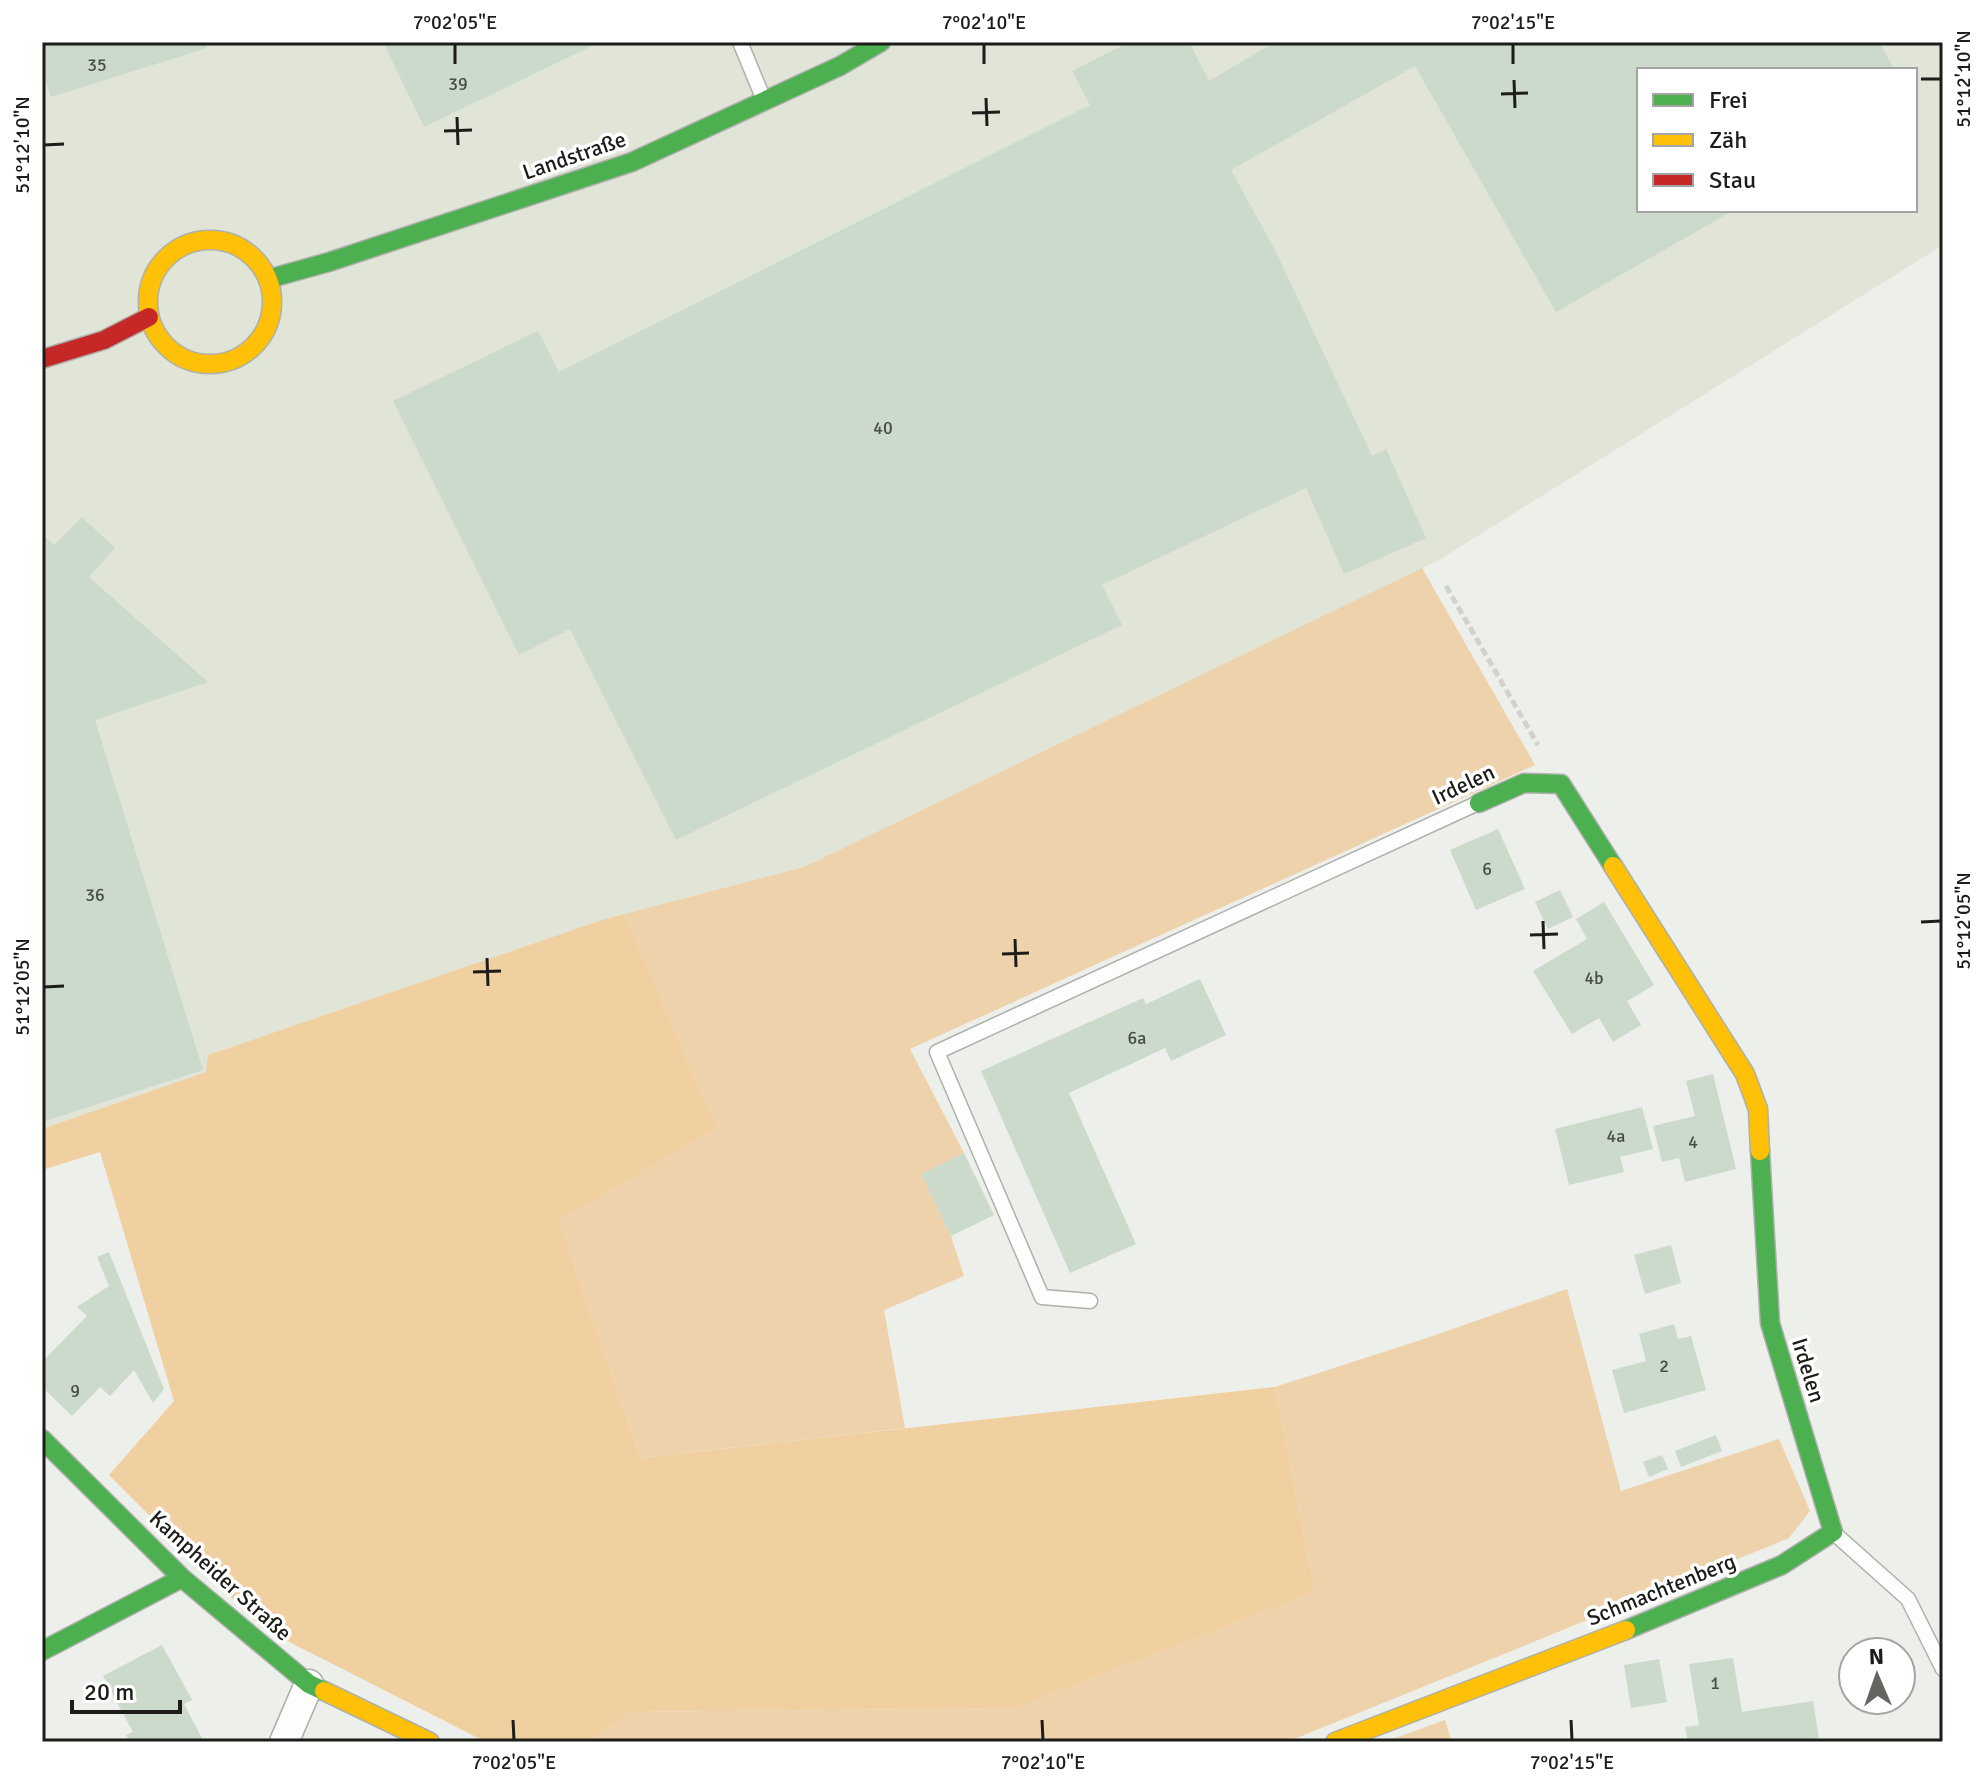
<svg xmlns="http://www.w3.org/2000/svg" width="1985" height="1784" font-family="Signika,sans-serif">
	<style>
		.built { fill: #e1e5d8; fill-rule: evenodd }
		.green { fill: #eed2ab }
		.forest { fill: #f0cfa0 }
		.building { fill: #cbdacb }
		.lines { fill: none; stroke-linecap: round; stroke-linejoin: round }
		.lane-casing { stroke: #aeb0ab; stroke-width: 17 }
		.street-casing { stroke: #aeb0ab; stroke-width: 31 }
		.fast-casing { stroke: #aeb0ab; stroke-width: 21 }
		.slow-casing { stroke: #aeb0ab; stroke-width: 21 }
		.jam-casing { stroke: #aeb0ab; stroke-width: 21 }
		.path { stroke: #d1d1d0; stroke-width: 5; stroke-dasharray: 8 4; stroke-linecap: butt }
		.lane { stroke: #fcfdfc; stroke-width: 14 }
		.street { stroke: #fcfdfc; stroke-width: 28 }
		.fast { stroke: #4caf50; stroke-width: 18 }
		.slow { stroke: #ffc107; stroke-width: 18 }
		.jam { stroke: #c62828; stroke-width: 18 }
		.ticks { fill: none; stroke: #1c1d19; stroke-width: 3 }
		.labels { text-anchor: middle; stroke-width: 7; stroke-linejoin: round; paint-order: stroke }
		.number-label { font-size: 18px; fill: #484c46 }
		.street-label { font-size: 22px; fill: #1c1d19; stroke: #fff }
		.neatline { fill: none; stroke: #1c1d19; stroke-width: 3 }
		.ticks-label { font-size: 20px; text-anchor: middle; fill: #1c1d19 }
	</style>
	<rect width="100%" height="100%" fill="#edefea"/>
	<path class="built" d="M42,42h1901v203l-504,315 -635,307 -205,54 -365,125 -26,9 -1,17 -165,57zM1639,70h276v140h-276z"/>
	<g class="green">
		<path d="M1422,568l113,197 -625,284 54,104 -43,21 30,62 13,40 -80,34 21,118 -265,30 -81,-237 158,-93 -93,-214 180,-47z"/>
		<path d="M1567,1289l54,202 158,-52 31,72 -21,27 -502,204h-697l39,-30 387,-4 299,-116 -40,-205 152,-49z"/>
		<path d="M1445,1720l7,22h-68z"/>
	</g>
	<path class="forest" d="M624,914l93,214 -158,93 81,237 635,-71 40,205 -299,116 -387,4 -39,30h-104l-224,-114 -153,-153 65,-74 -74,-249 -58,18v-41l164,-57 2,-17 391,-134z"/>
	<g class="building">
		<path d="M42,42h163l2,6 -156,49 -5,-15 -4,2z"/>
		<path d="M383,42h217l-176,85z"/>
		<path d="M1129,42h60l20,39 66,-39h604l16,28h-256v140h95l-178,102 -141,-246 -184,104 44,80 97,206 14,-7 40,89 -82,36 -38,-86 -204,97 20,40 -446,215 -106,-211 -51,26 -126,-254 145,-70 21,41 531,-267 -18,-34z"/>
		<path d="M82,517l33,31 -26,29 119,105 -113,38 108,350 -161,52v-588l12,11z"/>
		<path d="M1498,829l27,60 -49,21 -26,-60z"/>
		<path d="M1560,890l13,27 -25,12 -13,-27z"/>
		<path d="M1604,902l50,83 -27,16 14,24 -28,17 -14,-24 -27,16 -39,-63 54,-32 -11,-20z"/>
		<path d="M1200,979l26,56 -55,26 -6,-13 -96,45 67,151 -66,29 -89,-202 162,-73 3,6z"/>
		<path d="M1713,1074l23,95 -51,13 -6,-24 -17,4 -9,-36 42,-10 -9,-35z"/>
		<path d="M1642,1107l11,42 -33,8 4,15 -55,13 -14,-56z"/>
		<path d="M964,1153l30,62 -43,21 -30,-62z"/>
		<path d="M1671,1245l10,38 -36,11 -11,-39z"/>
		<path d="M109,1252l55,137 -11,14 -19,-33 -24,26 -10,-9 -28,29 -30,-29v-25l45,-46 -10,-9 32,-21 -12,-29z"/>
		<path d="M1674,1324l4,15 13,-3 15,54 -82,23 -12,-43 34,-9 -7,-27z"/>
		<path d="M1716,1435l6,16 -41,16 -6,-16z"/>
		<path d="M1662,1455l6,14 -19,8 -6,-15z"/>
		<path d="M162,1645l30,55 -8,4 20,38h-74l-4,-7 7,-3 -30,-56z"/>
		<path d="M1733,1658l9,54 71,-11 6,37 -26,4h-105l-3,-15 14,-2 -10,-61z"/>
		<path d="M1659,1659l8,43 -36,6 -7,-43z"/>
	</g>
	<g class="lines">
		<g class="lane-casing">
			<g id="lane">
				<path d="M740,42l24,58"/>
				<path d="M1090,1301l-48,-4 -105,-245 541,-249"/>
				<path d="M1835,1534l73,65 35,70"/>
			</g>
		</g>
		<g class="street-casing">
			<path id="street" d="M284,1742l25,-58"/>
		</g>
		<g class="fast-casing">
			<g id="fast">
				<path d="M268,279l61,-17 303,-100 208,-96 41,-24"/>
				<path d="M1479,803l45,-20 37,1 52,82"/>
				<path d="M42,1439l140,139 127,106 15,7"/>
				<path d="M1626,1630l156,-65 51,-33 -63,-209 -10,-172"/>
				<path d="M42,1651l140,-73"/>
			</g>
		</g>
		<g class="slow-casing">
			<g id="slow">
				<circle cx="210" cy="302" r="62"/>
				<path d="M1613,866l132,208 13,35 2,42"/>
				<path d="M324,1691l106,51"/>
				<path d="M1335,1742l291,-112"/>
			</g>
		</g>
		<g class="jam-casing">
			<path id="jam" d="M42,359l62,-19 45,-23"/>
		</g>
		<path class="path" d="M1446,586l92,159"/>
		<use href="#lane" class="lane"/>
		<use href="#street" class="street"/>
		<use href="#fast" class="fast"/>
		<use href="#slow" class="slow"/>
		<use href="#jam" class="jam"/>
	</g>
	<path class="ticks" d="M455,44v20M984,44v20M1513,44v20M1921,79h20M1514,80l1,28M1501,94l27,-1M986,98l1,28M972,113l28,-1M457,117l1,28M444,131l28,-1M44,145l20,-1M1543,921l1,28M1921,922l20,-1M1530,935l28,-1M1015,939l1,28M1002,954l27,-1M487,958l1,28M473,972l28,-1M44,987l20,-1M513,1720l1,20M1042,1720l1,20M1571,1720l1,20"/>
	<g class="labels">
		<g class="number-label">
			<text x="97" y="71">35</text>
			<text x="458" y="90">39</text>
			<text x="883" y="434">40</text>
			<text x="1487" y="875">6</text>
			<text x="95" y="901">36</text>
			<text x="1594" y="984">4b</text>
			<text x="1137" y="1044">6a</text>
			<text x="1616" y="1142">4a</text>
			<text x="1693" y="1148">4</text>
			<text x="1664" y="1372">2</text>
			<text x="75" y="1397">9</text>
			<text x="1715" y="1689">1</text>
		</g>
		<g class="street-label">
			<text transform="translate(574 155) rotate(-19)" y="8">Landstraße</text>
			<text transform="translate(1463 784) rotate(-25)" y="8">Irdelen</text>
			<text transform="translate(1809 1370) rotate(73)" y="8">Irdelen</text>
			<text transform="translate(221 1575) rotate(42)" y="8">Kampheider Straße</text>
			<text transform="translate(1661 1589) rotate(-22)" y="8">Schmachtenberg</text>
		</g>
	</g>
	<rect width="1985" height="1784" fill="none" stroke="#ffffff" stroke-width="88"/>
	<rect x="1637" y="68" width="280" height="144" fill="#ffffff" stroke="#a4a5a3" stroke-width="2"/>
	<rect x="1653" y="94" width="40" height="12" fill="#4caf50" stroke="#a4a5a3" stroke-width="2"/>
	<text x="1709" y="108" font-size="24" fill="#1c1d19">Frei</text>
	<rect x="1653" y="134" width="40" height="12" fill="#ffc107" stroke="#a4a5a3" stroke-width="2"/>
	<text x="1709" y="148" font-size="24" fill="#1c1d19">Zäh</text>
	<rect x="1653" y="174" width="40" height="12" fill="#c62828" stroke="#a4a5a3" stroke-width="2"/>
	<text x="1709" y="188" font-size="24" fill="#1c1d19">Stau</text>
	<g transform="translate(1877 1676) rotate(358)"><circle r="38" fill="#ffffff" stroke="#a4a5a3" stroke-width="2"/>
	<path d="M0-6L14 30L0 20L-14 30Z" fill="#656662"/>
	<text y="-12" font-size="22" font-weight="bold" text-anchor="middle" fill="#1c1d19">N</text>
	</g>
	<path d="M72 1700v12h108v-12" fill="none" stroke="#1c1d19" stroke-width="4"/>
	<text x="84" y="1700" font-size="24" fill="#1c1d19" stroke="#ffffff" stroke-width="6" paint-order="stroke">20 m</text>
	<rect x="44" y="44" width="1897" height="1696" class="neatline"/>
	<g class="ticks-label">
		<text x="455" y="29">7°02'05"E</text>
		<text x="984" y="29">7°02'10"E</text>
		<text x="1513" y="29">7°02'15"E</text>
		<text transform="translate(1963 79) rotate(-90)" y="7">51°12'10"N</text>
		<text transform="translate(22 145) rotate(-90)" y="7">51°12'10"N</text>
		<text transform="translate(1963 921) rotate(-90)" y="7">51°12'05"N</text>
		<text transform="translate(22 987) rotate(-90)" y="7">51°12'05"N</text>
		<text x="514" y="1769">7°02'05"E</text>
		<text x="1043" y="1769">7°02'10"E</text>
		<text x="1572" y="1769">7°02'15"E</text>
	</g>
</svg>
